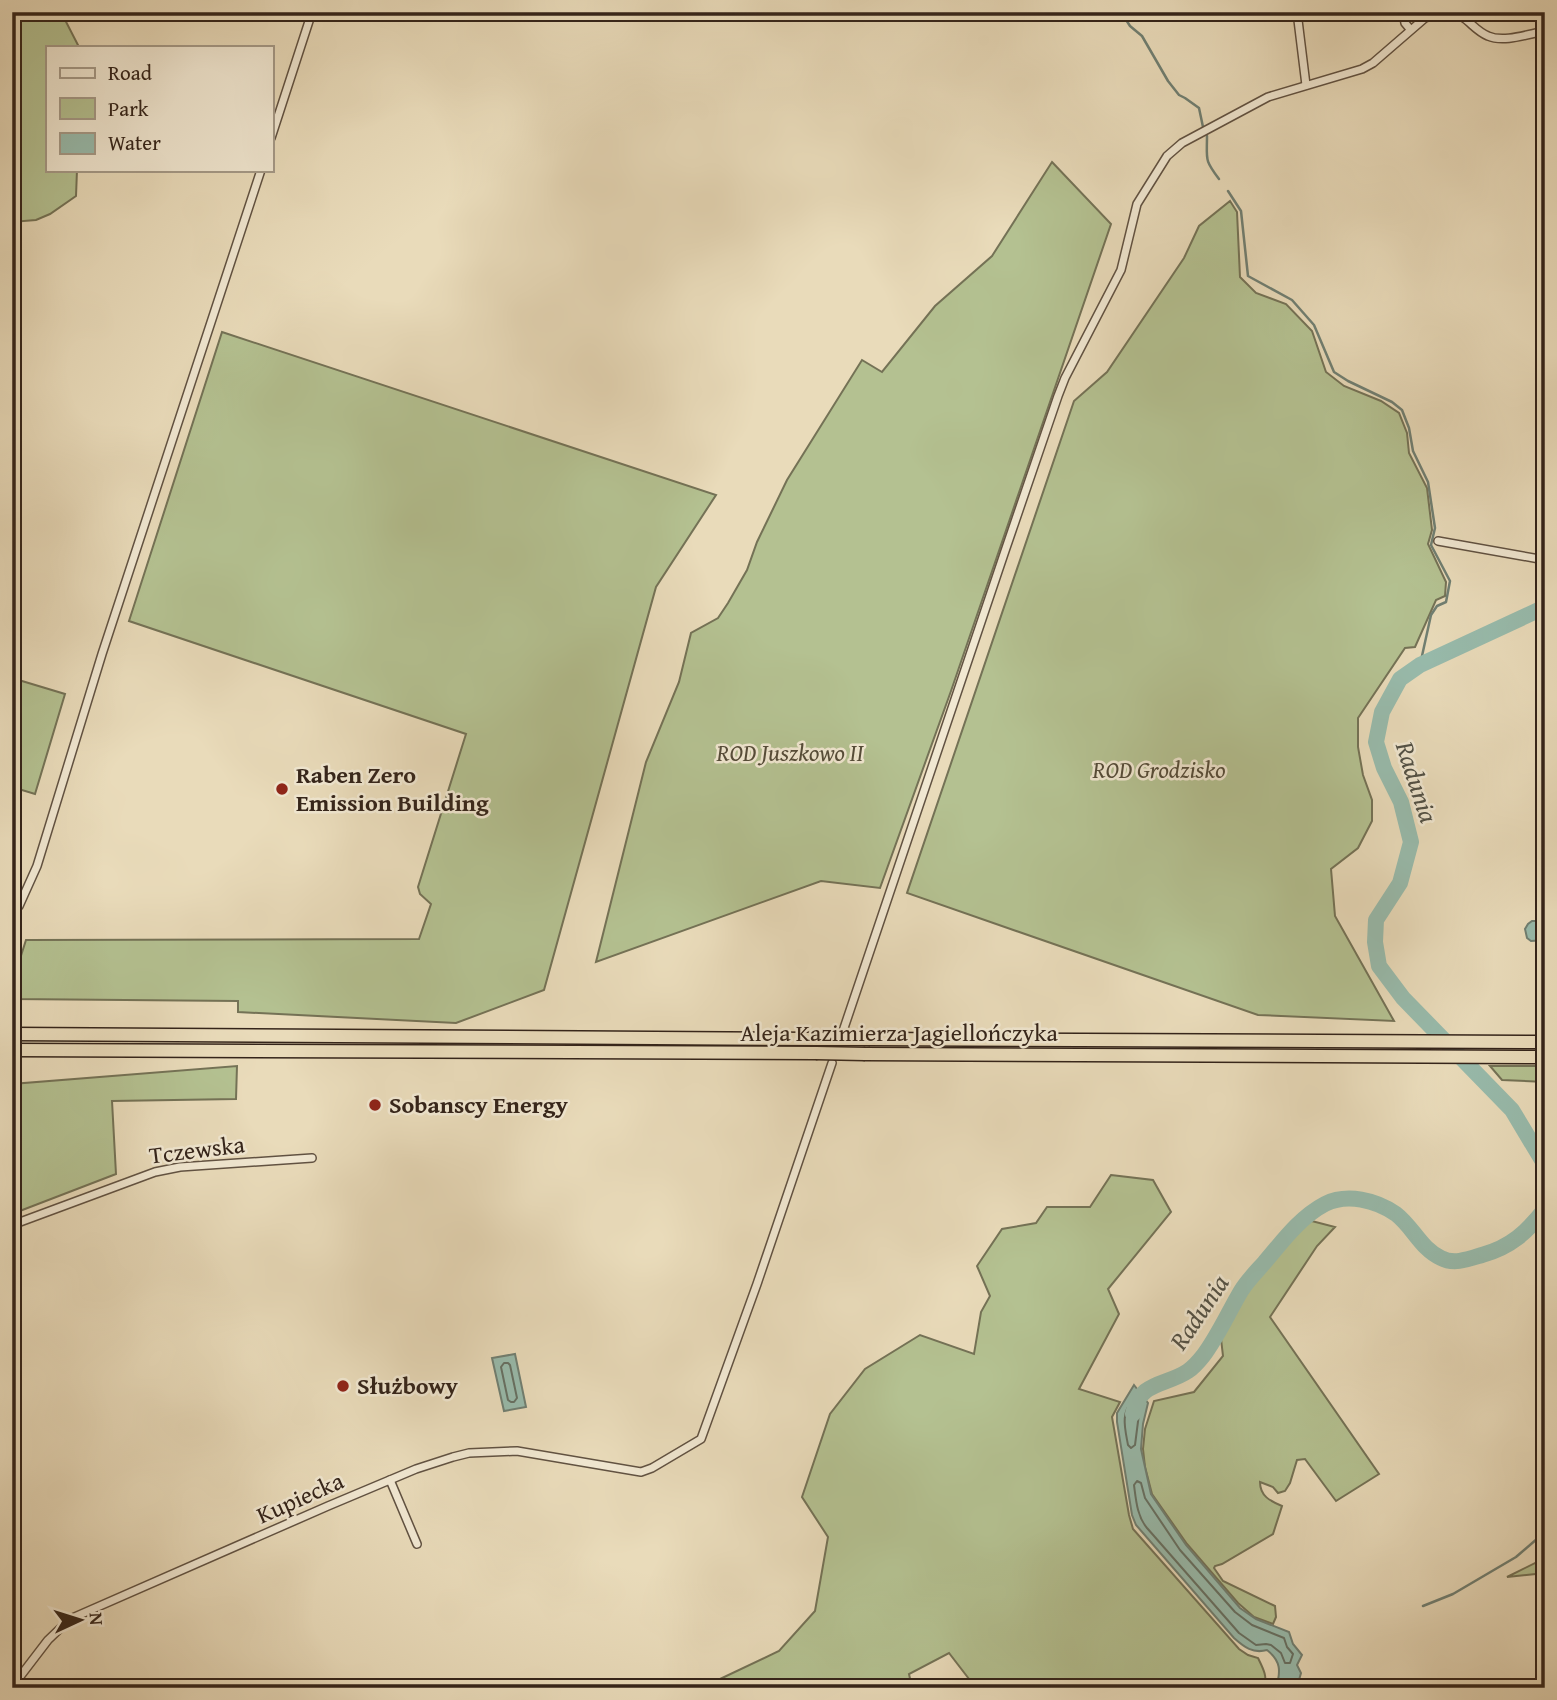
<svg xmlns="http://www.w3.org/2000/svg" width="1557" height="1700" font-family="'Gentium Book Plus',serif">
	<style>
		.green { fill: #b4c191; stroke: #747256; stroke-width: 2 }
		.water { fill: #98bbac; stroke: #707f72; stroke-width: 2 }
		.lines { fill: none; stroke-linecap: round; stroke-linejoin: round }
		.shore { stroke: #667063; stroke-width: 2 }
		.stream { stroke: #707f72; stroke-width: 2.5 }
		.river { stroke: #98bbac; stroke-width: 16 }
		.minor-casing { stroke: #615242; stroke-width: 10 }
		.motorway-casing { stroke: #34241a; stroke-width: 15 }
		.minor { stroke: #f1e8d2; stroke-width: 7 }
		.motorway { stroke: #e9dbba; stroke-width: 12 }
		.motorway-bridge-casing { stroke: #34241a; stroke-width: 15; stroke-linecap: butt }
		.motorway-bridge { stroke: #e9dbba; stroke-width: 12 }
		.poi-dot { fill: #8f2418; stroke: #f1e8d2; stroke-width: 2.5 }
		.labels { text-anchor: middle; stroke-width: 5; stroke-linejoin: round; paint-order: stroke }
		.park-label { font-size: 24px; font-style: italic; fill: #544b38; stroke: #f1e8d2 }
		.poi-label { font-size: 24px; font-weight: bold; fill: #34241a; stroke: #f1e8d2; text-anchor: start }
		.street-label { font-size: 24px; fill: #34241a; stroke: #f1e8d2 }
		.water-label { font-size: 26px; font-style: italic; fill: #525146; stroke: #f1e8d2 }
	</style>
	<rect width="100%" height="100%" fill="#e9dbba"/>
	<filter id="stains"><feTurbulence type="fractalNoise" baseFrequency=".00286" numOctaves="4"/><feColorMatrix values="0 0 0 0 .2 0 0 0 0 .09 0 0 0 0 .02 0 0 0 .5 -.17"/></filter>
	<radialGradient id="worn" r=".72"><stop offset=".6" stop-color="#630" stop-opacity="0"/><stop offset="1" stop-color="#630" stop-opacity=".3"/></radialGradient>
	<g class="green">
		<path d="M12,12h49l18,35h-32v123h30l-1,26 -26,18 -14,6 -24,2z"/>
		<path d="M1052,162l59,62 -160,467 -71,197 -59,-7 -225,81 50,-200 33,-80 12,-49 27,-15 10,-15 19,-33 10,-28 30,-62 75,-120 20,12 53,-66 57,-50z"/>
		<path d="M1230,201l7,11 3,65 16,16 30,11 26,27 14,41 18,14 37,15 18,12 8,20 2,20 18,35 5,42 -4,14 18,38 -1,14 -9,4 -21,47 -10,1 -47,70v29l5,28 9,25v21l-14,27 -27,21 4,47 59,105 -136,-6 -351,-122 167,-492 33,-29 77,-114 15,-32z"/>
		<path d="M222,332l494,163 -60,92 -112,403 -88,33 -218,-11v-11l-226,-2v-15l14,-44 393,-1 12,-35 -11,-10 -2,-7 48,-153 -337,-113z"/>
		<path d="M12,678l53,16 -30,100 -23,-7z"/>
		<path d="M237,1066l-1,33 -124,2 4,73 -104,40v-130z"/>
		<path d="M1490,1066h55v16l-43,-2z"/>
		<path d="M1111,1175l42,5 18,32 -63,77 11,25 -40,75 41,13 -8,15 17,98 4,14 106,120 9,6 10,3c5,10 10,19 6,30h-288l-27,-35 -40,21 3,14h-211l78,-37 36,-40 13,-74 -26,-40 28,-83 35,-45 55,-34 54,19 7,-42 9,-16 -13,-30 25,-37 34,-6 11,-16h43z"/>
		<path d="M1304,1219l31,8 -18,19 -47,71 109,157 -43,27 -31,-42 -8,1 -7,23 -5,8 -7,2 -5,-6 -13,-5c0,14 10,19 22,24l-9,28 -51,30 -7,2 -1,2 9,13 52,25 1,11 -3,7 -19,-7 -16,-14 -51,-59 -35,-50 -7,-27 -2,-18 2,-20 9,-28 40,-9 29,-36 -3,-26 22,-42z"/>
		<path d="M1545,1558v15l-38,4z"/>
	</g>
	<g class="water">
		<path d="M1532,921h13v19l-14,1 -4,-3 -2,-9 3,-5z"/>
		<path d="M515,1354l11,53 -22,4 -12,-53z"/>
		<path d="M1134,1385l14,18 -5,21 -2,25 10,45 35,51 54,63 16,11 33,13 4,12 9,11 -5,10 4,8 -2,7 1,8h-24c5,-17 5,-27 -9,-38 -14,4 -23,-3 -33,-12l-98,-113 -4,-10 -15,-93v-9z"/>
	</g>
	<g class="lines">
		<g class="shore">
			<path d="M504,1363h4l2,2 7,33 -3,4h-3l-3,-2 -7,-33z"/>
			<path d="M1134,1399l3,2 3,5 -5,39 -4,3 -3,-3c-3,-17 -8,-32 6,-46z"/>
			<path d="M1137,1481l4,2 4,15 35,52 55,62 17,13 32,13 3,9 6,7 -3,9h-5l-4,-10 -10,-8 -5,-1 -10,1 -17,-12 -92,-105c-10,-12 -11,-28 -13,-43z"/>
		</g>
		<g class="stream">
			<path d="M1121,12l9,14 12,10 26,45 11,14 6,3 14,10 4,19"/>
			<path d="M1207,136c0,24 -3,23 12,43"/>
			<path d="M1228,191l13,20 7,65 44,24 22,25 20,47 14,9 44,21 10,8 7,18 4,23 15,31 7,46 -4,17 19,36 -4,21 -9,4 -6,9 -11,50"/>
			<path d="M1423,1606l30,-12 63,-37 29,-25"/>
		</g>
		<g class="river">
			<path d="M1545,607l-125,58 -20,14 -18,33 -6,30 8,26 17,34 10,40 -11,41 -24,37 -1,22 4,24 24,32 109,112 33,55"/>
			<path d="M1133,1414c6,-33 33,-28 55,-43 6,-4 11,-10 15,-15 15,-20 25,-43 38,-65 6,-10 15,-19 23,-28 18,-21 36,-46 61,-59 22,-11 51,-4 71,10 17,13 25,35 45,44 13,7 28,1 41,-3 29,-8 45,-23 63,-46"/>
		</g>
		<g class="minor-casing">
			<g id="minor">
				<path d="M1297,12l9,73"/>
				<path d="M1403,12l2,11 5,6"/>
				<path d="M1450,12c17,3 23,18 38,24 16,7 40,-2 57,-5"/>
				<path d="M271,138l41,-126"/>
				<path d="M1438,541l107,19"/>
				<path d="M12,912l7,-6 18,-40 65,-212 159,-484"/>
				<path d="M843,1031l162,-480 53,-155 7,-18 56,-108 16,-66 30,-48 15,-13 86,-46 94,-28 11,-6 52,-45 10,-4 10,-2"/>
				<path d="M12,1225l143,-53 25,-5 132,-9"/>
				<path d="M390,1480l27,64"/>
				<path d="M12,1687l36,-47 22,-21 258,-113 88,-37 37,-12 16,-4 48,-2 124,21 11,-4 49,-29 56,-155 75,-221"/>
			</g>
		</g>
		<g class="motorway-casing">
			<g id="motorway">
				<path d="M12,1034l809,5"/>
				<path d="M870,1039l675,3"/>
				<path d="M12,1050l804,3"/>
				<path d="M865,1054l680,3"/>
			</g>
		</g>
		<use href="#minor" class="minor"/>
		<use href="#motorway" class="motorway"/>
		<g class="motorway-bridge-casing">
			<g id="motorway-bridge">
				<path d="M821,1039h49"/>
				<path d="M816,1053l49,1"/>
			</g>
		</g>
		<use href="#motorway-bridge" class="motorway-bridge"/>
	</g>
	<g class="poi-dot">
		<circle cx="282" cy="789" r="7"/>
		<circle cx="375" cy="1105" r="7"/>
		<circle cx="343" cy="1386" r="7"/>
	</g>
	<g class="labels">
		<g class="park-label">
			<text x="790" y="761">ROD Juszkowo II</text>
			<text x="1159" y="778">ROD Grodzisko</text>
		</g>
		<g class="poi-label">
			<text x="296" y="783">Raben Zero<tspan x="296" dy="28">Emission Building</tspan></text>
			<text x="389" y="1113">Sobanscy Energy</text>
			<text x="357" y="1394">Służbowy</text>
		</g>
		<g class="street-label">
			<text x="899" y="1041">Aleja Kazimierza Jagiellończyka</text>
			<text transform="translate(197 1150) rotate(-7)" y="8">Tczewska</text>
			<text transform="translate(300 1498) rotate(-24)" y="8">Kupiecka</text>
		</g>
		<g class="water-label">
			<text transform="translate(1417 782) rotate(72)" y="9">Radunia</text>
			<text transform="translate(1199 1312) rotate(-56)" y="9">Radunia</text>
		</g>
	</g>
	<rect width="1557" height="1700" fill="none" stroke="#e9dbba" stroke-width="42"/>
	<rect x="14" y="14" width="1529" height="1672" fill="none" stroke="#34241a" stroke-width="3.5"/>
	<rect x="21" y="21" width="1515" height="1658" fill="none" stroke="#34241a" stroke-width="2"/>
	<rect x="46" y="46" width="228" height="126" fill="#f1e8d2" stroke="#a59a88" stroke-width="2"/>
	<rect x="60" y="68" width="35" height="10" fill="#f1e8d2" stroke="#a59a88" stroke-width="2"/>
	<text x="108" y="80" font-size="21" fill="#34241a">Road</text>
	<rect x="60" y="98" width="35" height="21" fill="#b4c191" stroke="#a59a88" stroke-width="2"/>
	<text x="108" y="116" font-size="21" fill="#34241a">Park</text>
	<rect x="60" y="133" width="35" height="21" fill="#98bbac" stroke="#a59a88" stroke-width="2"/>
	<text x="108" y="150" font-size="21" fill="#34241a">Water</text>
	<g transform="translate(80 1620) rotate(86)" stroke="#f1e8d2" stroke-width="5" paint-order="stroke">
	<path d="M0-5L12 26L0 18L-12 26Z" fill="#34241a"/>
	<text y="-10" font-size="19" font-weight="bold" text-anchor="middle" fill="#34241a">N</text>
	</g>
	<rect width="100%" height="100%" filter="url(#stains)"/>
	<rect width="100%" height="100%" fill="url(#worn)"/>
</svg>
